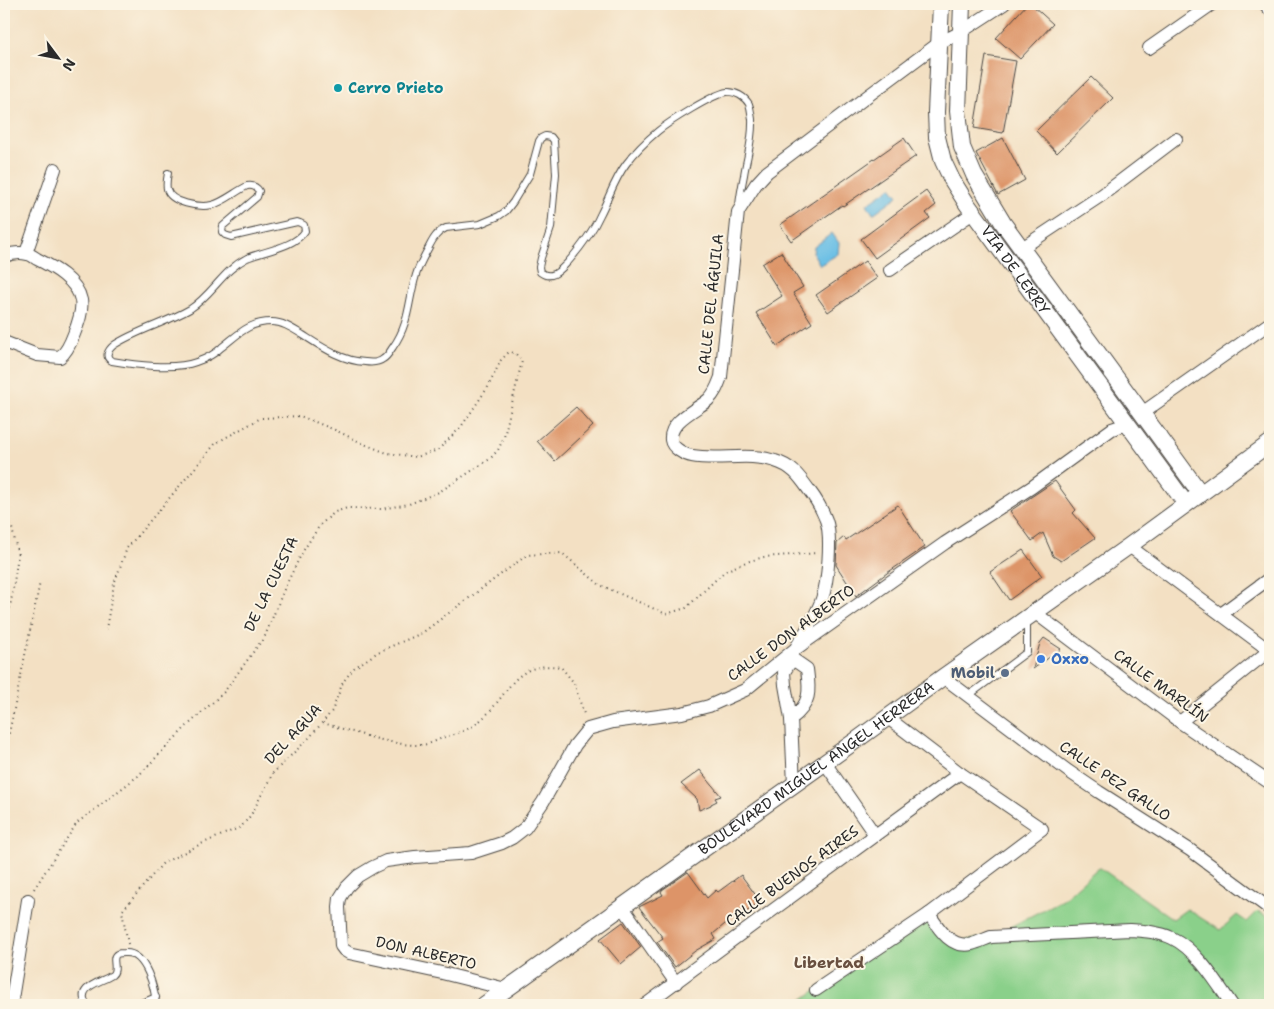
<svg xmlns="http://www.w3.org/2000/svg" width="1274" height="1009" font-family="'Shantell Sans',sans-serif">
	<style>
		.green { fill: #8ad08a; stroke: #5a7e5a }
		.water { fill: #68bee5; stroke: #4a7488 }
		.building { fill: #dd9468 }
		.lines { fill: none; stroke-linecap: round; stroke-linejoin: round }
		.service-casing { stroke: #494642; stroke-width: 8 }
		.minor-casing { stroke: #494642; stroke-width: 14 }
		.tertiary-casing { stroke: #494642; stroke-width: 18 }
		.path { stroke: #494642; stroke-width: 2; stroke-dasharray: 1 4; stroke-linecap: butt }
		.service { stroke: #fff; stroke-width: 6 }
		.minor { stroke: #fff; stroke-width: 12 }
		.tertiary { stroke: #fff; stroke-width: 16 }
		.culture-dot { fill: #0f9aa8; stroke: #fcf5e5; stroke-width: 2 }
		.shop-dot { fill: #3f7fe0; stroke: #fcf5e5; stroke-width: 2 }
		.service-dot { fill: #5c6f8a; stroke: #fcf5e5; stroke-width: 2 }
		.labels { text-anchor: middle; stroke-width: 4; stroke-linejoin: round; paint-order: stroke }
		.culture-label { font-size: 15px; font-weight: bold; fill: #0d838f; stroke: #fcf5e5; text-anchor: start }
		.street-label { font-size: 15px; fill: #2b2b2b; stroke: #fcf5e5 }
		.shop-label { font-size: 15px; font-weight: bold; fill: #366cbe; stroke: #fcf5e5; text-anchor: start }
		.service-label { font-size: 15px; font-weight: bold; fill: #4e5e75; stroke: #fcf5e5; text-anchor: end }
		.neighbourhood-label { font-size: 16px; font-weight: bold; fill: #695040; stroke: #fcf5e5 }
	</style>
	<rect width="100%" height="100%" fill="#fcf5e5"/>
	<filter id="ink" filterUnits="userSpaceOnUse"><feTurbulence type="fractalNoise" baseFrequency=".02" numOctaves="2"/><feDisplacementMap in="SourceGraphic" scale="10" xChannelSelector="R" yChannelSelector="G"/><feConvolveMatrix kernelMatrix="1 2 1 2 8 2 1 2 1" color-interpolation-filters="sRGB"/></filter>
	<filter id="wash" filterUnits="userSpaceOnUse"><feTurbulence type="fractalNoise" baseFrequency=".0096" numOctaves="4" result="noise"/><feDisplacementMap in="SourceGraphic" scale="20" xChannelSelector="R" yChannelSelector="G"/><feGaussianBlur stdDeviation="1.12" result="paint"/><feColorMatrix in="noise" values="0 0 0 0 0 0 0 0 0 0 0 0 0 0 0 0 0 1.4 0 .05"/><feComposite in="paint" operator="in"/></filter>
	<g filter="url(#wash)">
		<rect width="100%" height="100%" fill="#f3e0c3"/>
		<path class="green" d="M1099,867l74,52 14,-10 33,21 17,-15 10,7 11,-11 12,8v86h-475l21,-15 113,-76 24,28 38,-5 72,-38z"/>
		<g class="water">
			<path d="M891,187l7,9 -25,18 -6,-10z"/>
			<path d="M832,233l7,10 -1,11 -18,11 -7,-12 1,-6z"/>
		</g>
		<g id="blocks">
			<g class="building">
				<path d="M1027,4h4l22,20 -33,35 -24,-21z"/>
				<path d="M986,56l30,5 -13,72 -29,-5z"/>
				<path d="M1091,77l22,21 -56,55 -21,-22z"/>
				<path d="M904,138l12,18 -73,50 -1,-1 -51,36 -11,-16z"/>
				<path d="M1003,138l22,42 -27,15 -22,-42z"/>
				<path d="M926,191l10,14 -10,8 4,5 -55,40 -14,-19z"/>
				<path d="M781,252l22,35 -10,6 19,30 -35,23 -21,-33 26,-17 -20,-32z"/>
				<path d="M865,261l12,17 -49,34 -12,-17z"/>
				<path d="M576,407l17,19 -38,35 -18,-20z"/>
				<path d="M1055,481l21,29 -3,3 22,25 -34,23 -8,-5 -10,-23 -11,8 -22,-30z"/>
				<path d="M898,505l27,42 -38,26 -31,23 -20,-31 1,-22 7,-6 2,3z"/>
				<path d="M1023,550l19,26 -33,24 -19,-28z"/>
				<path d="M1044,638l17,11 -28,20 7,-26z"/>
				<path d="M700,770l21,26 -6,2 2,3 -6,3v1l-12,5 -2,-11 -16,-15z"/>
				<path d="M688,872l19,26 9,-8 2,2 23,-17 19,26 -20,16 -3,-3 -24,20 3,5 -21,12 -20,16 -18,-25 6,-4 -24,-31 24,-12 -2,-3 1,-2z"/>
				<path d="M623,922l18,25 -20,17 -21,-25z"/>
			</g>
		</g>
	</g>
	<g filter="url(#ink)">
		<use href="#blocks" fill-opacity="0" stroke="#494642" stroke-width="1"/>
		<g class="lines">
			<g class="service-casing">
				<g id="service">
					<path d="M168,173c-1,5 -2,11 -1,16 3,14 33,19 45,16 12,-3 23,-13 35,-19 5,-1 9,0 12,5l-2,6 -34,29 -1,6 3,3 6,2 66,-15 3,1 4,2 1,6c-10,16 -41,20 -58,27 -24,12 -35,37 -57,51 -24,14 -53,21 -76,36 -6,5 -10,12 -2,16 22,4 63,9 84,1 9,-3 19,-8 26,-15 17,-13 26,-25 50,-25 11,0 21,7 31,13 19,12 39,26 62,27 7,1 13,1 18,-3 5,-3 7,-8 10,-12 17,-24 15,-46 23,-72 3,-10 8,-19 13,-28 4,-8 8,-15 17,-19l34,-4 19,-8 7,-5 7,-9 17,-28 9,-33 2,-3 4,-2 6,1 3,4 2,33 -5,54 -10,30 -2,9 1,5c12,9 20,-2 28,-10 13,-15 24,-29 32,-47 9,-17 14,-35 26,-51 9,-12 20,-23 32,-33 11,-9 55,-37 69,-39 8,-1 18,5 22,12 2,5 2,10 3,15 1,22 -5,36 -8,56 -2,10 -4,20 -5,30"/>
					<path d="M968,696l59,-44v-31"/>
					<path d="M87,1005c-13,-18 15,-23 25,-30 7,-6 -2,-17 5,-21 2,-1 6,-1 8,-1 21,-1 30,36 31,52"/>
					<path d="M137,1005l19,-8"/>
				</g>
			</g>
			<g class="minor-casing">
				<g id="minor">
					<path d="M1265,4l5,6"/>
					<path d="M1149,48l63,-44"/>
					<path d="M1022,248l80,-53 74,-56"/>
					<path d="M26,253l29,-84"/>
					<path d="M4,256c6,-2 16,-4 23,-2 3,0 7,3 10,5 16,8 40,21 44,41 2,11 -3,24 -7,34 -3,8 -7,18 -14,23l-23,-2 -33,-13"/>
					<path d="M890,270l83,-57"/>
					<path d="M1142,413l128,-90"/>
					<path d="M1129,546l141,105"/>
					<path d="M1034,612l146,110 90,61"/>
					<path d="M1221,614l49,-36"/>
					<path d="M797,646c9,-15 19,-30 25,-47 6,-17 10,-63 4,-79 -4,-11 -11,-22 -17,-30 -10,-14 -17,-24 -34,-29 -26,-9 -56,0 -83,-5 -7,-1 -20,-8 -21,-16 -2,-19 25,-30 37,-40 7,-6 10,-15 13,-23l17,-165 18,-28 11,-12 98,-74 74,-55 22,-11 43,-28"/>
					<path d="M943,677l125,94 31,21 91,58 80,59"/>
					<path d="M791,719c20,-15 19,-28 16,-50l-13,-9"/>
					<path d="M1180,722l90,-72"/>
					<path d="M825,763l50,72"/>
					<path d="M794,785l-3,-66 -6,-34 -1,-13 5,-8 5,-4"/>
					<path d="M622,906l54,77"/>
					<path d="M929,914c10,15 22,35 43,30 7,-2 13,-5 19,-7l139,-7c14,1 29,2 42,8 24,11 45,45 60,67"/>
					<path d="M506,989l-64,-16 -93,-20 -5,-3 -3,-4 -2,-39 1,-9 7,-11 11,-11 15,-9 13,-6 29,-4 56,-4 31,-10 10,-5 13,-10 18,-26 32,-57 13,-16 25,-7 69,-9 27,-7 36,-16 49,-40 151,-107 87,-56 80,-58 15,-5"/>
					<path d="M816,990l113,-76 113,-85 -82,-56 -72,-55"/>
					<path d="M13,1005l-1,-6 16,-99"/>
					<path d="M645,1005l128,-95 187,-137"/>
				</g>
			</g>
			<g class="tertiary-casing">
				<g id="tertiary">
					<path id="s1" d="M941,4l-5,108 1,25 6,24 9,19 15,24 219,300"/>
					<path d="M962,4l-4,107 4,36 12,28 29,48 198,271"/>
					<path id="s2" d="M484,1005l374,-266 85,-62 186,-131 141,-103"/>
				</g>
			</g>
			<g class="path">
				<path d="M4,516l8,12 6,27 -6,41 -8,42"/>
				<path d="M323,723c28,8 69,23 97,22 8,0 16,-4 22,-7 12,-4 25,-7 35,-15 33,-25 33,-63 84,-56l13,16 11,34"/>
				<path d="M4,758l36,-176"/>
				<path d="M34,889l43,-66 61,-47 48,-49 38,-35 41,-56 20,-49 18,-36 17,-26 15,-13 12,-4 34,1 28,-5 30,-12 51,-33 8,-9 6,-13 18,-76 -7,-8 -6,-1 -8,8 -13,27 -27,40 -23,23 -21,7 -30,-4 -23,-9 -29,-14 -35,-14 -39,2 -45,25 -89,105 -13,36 -8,45"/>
				<path d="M128,944l-6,-33 41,-48 38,-19 40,-17 10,-12 22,-42 37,-36 22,-26 11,-29 11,-14 24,-16 44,-19 105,-78 35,-2 38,32 66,29 20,-6 39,-37 21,-9 18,-5 54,-4"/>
			</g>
			<use href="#service" class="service"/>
			<use href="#minor" class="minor"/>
			<use href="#tertiary" class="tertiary"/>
		</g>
	</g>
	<circle class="culture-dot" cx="338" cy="88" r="5"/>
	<circle class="shop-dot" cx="1041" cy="659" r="5"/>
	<circle class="service-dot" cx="1005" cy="673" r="5"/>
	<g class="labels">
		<g class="culture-label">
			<text x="348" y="93">Cerro Prieto</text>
		</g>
		<g class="street-label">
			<text dy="5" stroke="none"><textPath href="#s1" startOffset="289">VÍA DE LERRY</textPath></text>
			<text transform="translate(711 304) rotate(-84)" y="5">CALLE DEL ÁGUILA</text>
			<text transform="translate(271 584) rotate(-64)" y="5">DE LA CUESTA</text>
			<text transform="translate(791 633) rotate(-36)" y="5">CALLE DON ALBERTO</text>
			<text transform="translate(1161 686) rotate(36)" y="5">CALLE MARLÍN</text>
			<text transform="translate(293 734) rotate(-47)" y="5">DEL AGUA</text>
			<text dy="5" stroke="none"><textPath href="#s2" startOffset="408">BOULEVARD MIGUEL ANGEL HERRERA</textPath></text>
			<text transform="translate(1115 781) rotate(34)" y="5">CALLE PEZ GALLO</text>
			<text transform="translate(792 876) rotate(-36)" y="5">CALLE BUENOS AIRES</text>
			<text transform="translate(426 953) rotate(13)" y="5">DON ALBERTO</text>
		</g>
		<g class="shop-label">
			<text x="1051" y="664">Oxxo</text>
		</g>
		<g class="service-label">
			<text x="995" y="678">Mobil</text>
		</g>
		<g class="neighbourhood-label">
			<text x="829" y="968">Libertad</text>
		</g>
	</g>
	<rect width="1274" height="1009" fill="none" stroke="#fcf5e5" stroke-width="20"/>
	<g transform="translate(58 58) rotate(122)" stroke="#fcf5e5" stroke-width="4" paint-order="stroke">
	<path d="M0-4L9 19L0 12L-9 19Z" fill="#2b2b2b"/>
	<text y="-8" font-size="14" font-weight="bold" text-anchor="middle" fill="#2b2b2b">N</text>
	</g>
</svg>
